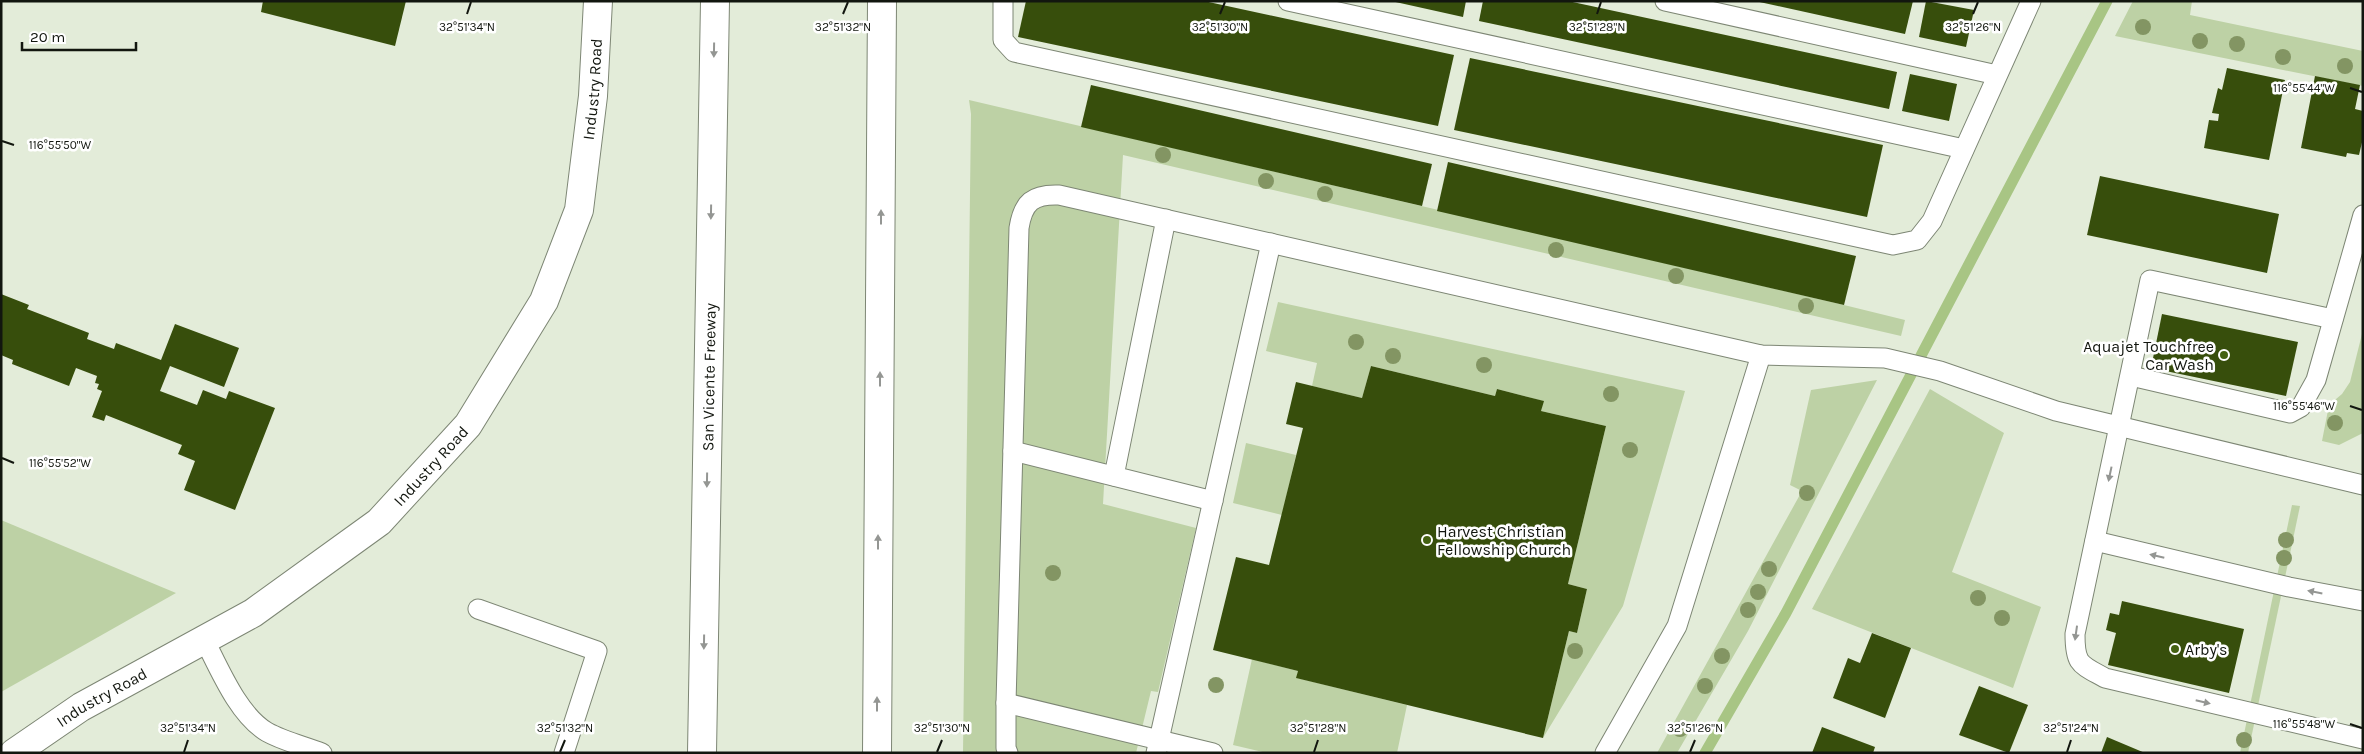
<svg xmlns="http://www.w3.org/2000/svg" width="2364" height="754" font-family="Karla,sans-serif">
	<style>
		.green { fill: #bdd1a5 }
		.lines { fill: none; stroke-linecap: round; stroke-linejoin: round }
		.stream { stroke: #a8c584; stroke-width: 11 }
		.building { fill: #374e0c }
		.service-casing { stroke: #7d8674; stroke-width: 21 }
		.tertiary-casing { stroke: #7d8674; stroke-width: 30 }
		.motorway-casing { stroke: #7d8674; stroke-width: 30 }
		.service { stroke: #fff; stroke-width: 19 }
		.tertiary { stroke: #fff; stroke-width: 28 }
		.motorway { stroke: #fff; stroke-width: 28 }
		.tree { fill: #839563 }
		.oneway { fill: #949693 }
		.ticks { fill: none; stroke: #12160f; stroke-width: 2 }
		.poi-dot { fill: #446112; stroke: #fff; stroke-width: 2 }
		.labels { text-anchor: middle; stroke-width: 5; stroke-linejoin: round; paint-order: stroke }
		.street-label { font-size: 16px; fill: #12160f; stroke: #fff }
		.poi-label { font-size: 16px; fill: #12160f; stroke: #fff; text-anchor: start }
		.ticks-label { font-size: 12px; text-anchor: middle; fill: #12160f; stroke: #fff; stroke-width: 5; stroke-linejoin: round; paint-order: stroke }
	</style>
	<rect width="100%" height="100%" fill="#e3ecd9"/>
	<g class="green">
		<path d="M2133,1h59l-2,14 173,36v35l-248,-50z"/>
		<path d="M969,100l875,205 61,15 -4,16 -778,-181 -20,349 93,24 -38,164 -7,-1 -15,62h-173l8,-639z"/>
		<path d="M1278,302l407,89 -62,215 -80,132 26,-107 8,2 10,-44 -19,-5 38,-158 -65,-15 2,-10 -46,-12 -2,7 -124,-30 -9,32 -50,-12 5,-23 -51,-12z"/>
		<path d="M2363,330v103l-24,12 -17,-4 7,-36 13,-11 8,-12z"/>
		<path d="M1877,380l-129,251 -71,122h-20l145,-262 -12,-6 21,-95z"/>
		<path d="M1930,389l74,44 -52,139 89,35 -28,81 -201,-79z"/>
		<path d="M1246,443l50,12 -14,60 -49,-12z"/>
		<path d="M2292,505l8,1 -52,247h-8z"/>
		<path d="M1,520l175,73 -175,99z"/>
		<path d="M1252,659l46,12 -1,7 110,27 -10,48h-130l-34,-8z"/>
	</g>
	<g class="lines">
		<path class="stream" d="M1705,753l81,-140 321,-612"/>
	</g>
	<g class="building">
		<path d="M263,1h143l-11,45 -134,-34z"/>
		<path d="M1026,1h178l250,54 -16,71 -420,-89z"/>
		<path d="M1391,1h75l-3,16z"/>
		<path d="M1483,1h85l329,71 -8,37 -410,-88z"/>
		<path d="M1755,1h158l-8,33z"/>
		<path d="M1926,1l48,9 -8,37 -47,-10z"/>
		<path d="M1470,58l413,87 -16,72 -413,-87z"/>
		<path d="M2227,68l58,12 -16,80 -65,-12 5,-28 9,1 1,-7 -7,-1 6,-25 4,2z"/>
		<path d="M1910,74l47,10 -8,37 -47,-10z"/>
		<path d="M2315,76l45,9 -5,24 8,2v27l-4,17 -12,-2 -1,4 -45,-9z"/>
		<path d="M1091,85l341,79 -10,42 -341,-79z"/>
		<path d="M1448,162l408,94 -12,49 -407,-94z"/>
		<path d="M2100,176l179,38 -12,59 -180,-38z"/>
		<path d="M1,294l28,11 -2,4 62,24 -2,6 27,10 2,-6 45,17 14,-36 64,24 -15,39 -54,-21 -10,25 37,14 6,-15 23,9 3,-8 46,17 -40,102 -51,-20 11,-29 -17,-7 4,-9 -76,-30 -2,6 -12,-4 10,-26 -5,-2 2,-5 -4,-1 2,-7 -21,-8 -7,18 -57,-22 1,-4 -12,-5z"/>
		<path d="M2162,314l136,28 -12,54 -135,-28z"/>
		<path d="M1371,366l124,30 2,-7 47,12 -3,10 65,15 -38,158 19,5 -10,44 -8,-2 -26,107 -247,-60 2,-7 -85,-21 23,-93 33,8 34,-137 -17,-4 10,-42 66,16z"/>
		<path d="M2122,601l122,28 -15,64 -121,-28 8,-32 -10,-3 4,-17 9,2z"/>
		<path d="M1872,633l39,15 -26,70 -52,-20 15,-40 12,5z"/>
		<path d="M1979,686l49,19 -19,48 -50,-18z"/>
		<path d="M1822,727l53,20 -2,6h-61z"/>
		<path d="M2107,737l38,16h-44z"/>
	</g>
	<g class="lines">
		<g class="service-casing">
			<g id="service">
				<path d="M1003,1v39l11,12 879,193 24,-5 15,-19 99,-220"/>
				<path d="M1288,1l676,148"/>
				<path d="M1665,1l332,74"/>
				<path d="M2333,319l-183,-39 -75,354c0,31 5,30 30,44l258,61"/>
				<path d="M2131,376l159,37 11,-6 15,-27 47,-165"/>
				<path d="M1013,451l200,50"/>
				<path d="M1114,476l52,-257"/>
				<path d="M2095,541l194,46 74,14"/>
				<path d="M478,609l119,42 -33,102"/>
				<path d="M204,639c15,29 34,76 63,93 16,9 37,14 55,21"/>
				<path d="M1006,703l207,50"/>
				<path d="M1008,753l-2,-5v-45l13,-475c4,-26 14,-34 40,-33l702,160 124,3 55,13 116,40 307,74"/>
				<path d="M1156,753l115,-510"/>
				<path d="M1605,753l72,-127 84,-271"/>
			</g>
		</g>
		<g class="tertiary-casing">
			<g id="tertiary">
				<path id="s1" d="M14,753l67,-46 172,-94 126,-91 89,-97 76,-124 35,-91 14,-114 5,-95"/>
			</g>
		</g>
		<g class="motorway-casing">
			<g id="motorway">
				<path id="s2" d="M702,753l13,-752"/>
				<path d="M877,753l5,-752"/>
			</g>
		</g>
		<use href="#service" class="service"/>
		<use href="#tertiary" class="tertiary"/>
		<use href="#motorway" class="motorway"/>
	</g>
	<g class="tree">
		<circle cx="2143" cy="27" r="8"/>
		<circle cx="2200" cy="41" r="8"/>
		<circle cx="2237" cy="44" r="8"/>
		<circle cx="2283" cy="57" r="8"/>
		<circle cx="2345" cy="66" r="8"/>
		<circle cx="1163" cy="155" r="8"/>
		<circle cx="1266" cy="181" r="8"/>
		<circle cx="1325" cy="194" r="8"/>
		<circle cx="1556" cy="250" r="8"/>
		<circle cx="1676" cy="276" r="8"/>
		<circle cx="1806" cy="306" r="8"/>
		<circle cx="1356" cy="342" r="8"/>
		<circle cx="1393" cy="356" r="8"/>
		<circle cx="1484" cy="365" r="8"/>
		<circle cx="1611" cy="394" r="8"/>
		<circle cx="2335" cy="423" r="8"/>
		<circle cx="1630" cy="450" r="8"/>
		<circle cx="1807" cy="493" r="8"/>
		<circle cx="2286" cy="540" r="8"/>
		<circle cx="2284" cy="558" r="8"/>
		<circle cx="1769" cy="569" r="8"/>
		<circle cx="1053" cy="573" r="8"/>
		<circle cx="1758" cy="592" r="8"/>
		<circle cx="1978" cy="598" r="8"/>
		<circle cx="1748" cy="610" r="8"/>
		<circle cx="2002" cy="618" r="8"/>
		<circle cx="1575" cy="651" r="8"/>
		<circle cx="1722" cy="656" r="8"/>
		<circle cx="1216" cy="685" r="8"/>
		<circle cx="1705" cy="686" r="8"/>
		<circle cx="1680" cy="729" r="8"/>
		<circle cx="2244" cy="740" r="8"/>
	</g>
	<defs><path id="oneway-solid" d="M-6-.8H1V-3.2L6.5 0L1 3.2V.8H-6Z" transform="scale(1.25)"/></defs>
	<g class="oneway">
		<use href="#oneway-solid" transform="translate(714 50) rotate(91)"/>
		<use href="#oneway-solid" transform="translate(711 212) rotate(91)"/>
		<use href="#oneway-solid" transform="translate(881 217) rotate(-90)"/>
		<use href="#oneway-solid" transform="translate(880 379) rotate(-90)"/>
		<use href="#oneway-solid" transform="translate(2110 474) rotate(102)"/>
		<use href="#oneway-solid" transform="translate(707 480) rotate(91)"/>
		<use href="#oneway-solid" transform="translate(878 542) rotate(-90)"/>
		<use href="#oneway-solid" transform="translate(2157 556) rotate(-167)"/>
		<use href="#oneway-solid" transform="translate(2315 592) rotate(-169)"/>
		<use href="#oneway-solid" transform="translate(2076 633) rotate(98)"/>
		<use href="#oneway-solid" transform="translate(704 642) rotate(91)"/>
		<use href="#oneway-solid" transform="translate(2203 702) rotate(13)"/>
		<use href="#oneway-solid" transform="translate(877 704) rotate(-90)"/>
	</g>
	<path class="ticks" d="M467,14l4,-12M843,14l5,-12M1220,14l5,-12M1597,14l4,-12M1973,14l5,-12M2350,88l12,4M2,141l12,4M2350,406l12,4M2,458l12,5M2350,724l12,4M184,752l4,-12M560,752l5,-12M937,752l5,-12M1314,752l4,-12M1690,752l5,-12M2067,752l4,-12"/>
	<g class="poi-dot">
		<circle cx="2224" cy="355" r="5"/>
		<circle cx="1427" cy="540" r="5"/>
		<circle cx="2175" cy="649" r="5"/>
	</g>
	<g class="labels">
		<g class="street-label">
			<text dy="6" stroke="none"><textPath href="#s1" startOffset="929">Industry Road</textPath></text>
			<text dy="6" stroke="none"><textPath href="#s2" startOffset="376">San Vicente Freeway</textPath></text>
			<text dy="6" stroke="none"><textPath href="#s1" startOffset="509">Industry Road</textPath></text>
			<text dy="6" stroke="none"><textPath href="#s1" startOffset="104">Industry Road</textPath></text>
		</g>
		<g class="poi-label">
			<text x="2214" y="352" text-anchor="end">Aquajet Touchfree<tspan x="2214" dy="18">Car Wash</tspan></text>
			<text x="1437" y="537">Harvest Christian<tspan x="1437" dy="18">Fellowship Church</tspan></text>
			<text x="2185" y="655">Arby's</text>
		</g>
	</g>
	<g class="ticks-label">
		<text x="467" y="31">32°51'34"N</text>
		<text x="843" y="31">32°51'32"N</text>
		<text x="1220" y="31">32°51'30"N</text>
		<text x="1597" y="31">32°51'28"N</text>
		<text x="1973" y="31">32°51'26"N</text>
		<text x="2304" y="92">116°55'44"W</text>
		<text x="60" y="149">116°55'50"W</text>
		<text x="2304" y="410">116°55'46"W</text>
		<text x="60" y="467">116°55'52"W</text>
		<text x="2304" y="728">116°55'48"W</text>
		<text x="188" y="732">32°51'34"N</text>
		<text x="565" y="732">32°51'32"N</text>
		<text x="942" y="732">32°51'30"N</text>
		<text x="1318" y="732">32°51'28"N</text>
		<text x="1695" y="732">32°51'26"N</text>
		<text x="2071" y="732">32°51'24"N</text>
	</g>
	<rect width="2364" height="754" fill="none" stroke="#12160f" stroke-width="5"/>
	<path d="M22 42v8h114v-8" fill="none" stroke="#12160f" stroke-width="2.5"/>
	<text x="30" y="42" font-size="15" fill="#12160f" stroke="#ffffff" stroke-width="4" paint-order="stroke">20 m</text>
</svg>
